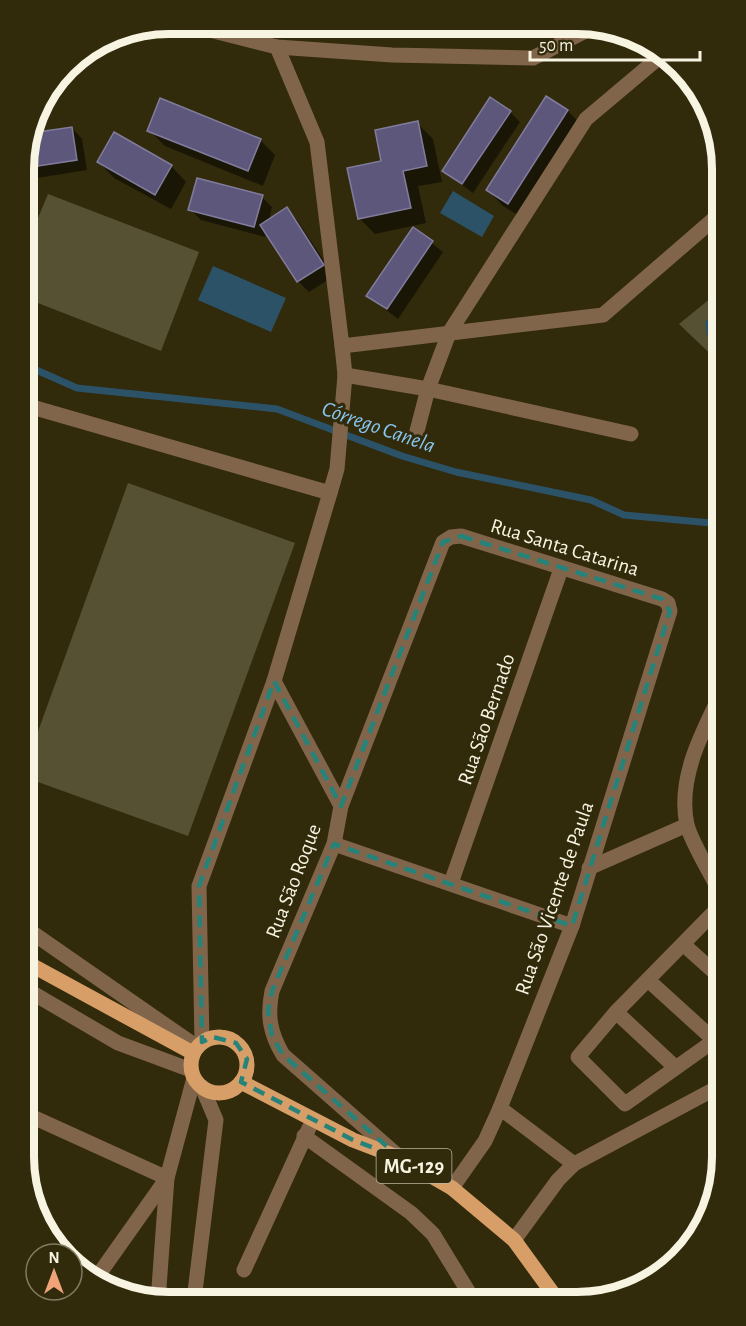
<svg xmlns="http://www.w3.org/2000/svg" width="746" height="1326" font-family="'Alegreya Sans',sans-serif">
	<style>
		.green { fill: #575134 }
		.water { fill: #2c5268 }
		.shadow { fill: #0007 }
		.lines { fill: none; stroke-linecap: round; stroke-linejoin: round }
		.stream { stroke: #2c5268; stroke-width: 7 }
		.building { fill: #5d577b; stroke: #817c9c; stroke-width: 1.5 }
		.minor { stroke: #81654b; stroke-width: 15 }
		.major { stroke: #d89e67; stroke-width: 15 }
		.marked { fill: none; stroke: #26837a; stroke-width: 4.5; stroke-dasharray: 12 8; stroke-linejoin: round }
		.labels { text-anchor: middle; stroke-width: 6; stroke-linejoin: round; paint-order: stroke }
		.shield { fill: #312a0b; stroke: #bcb7a2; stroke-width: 1.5 }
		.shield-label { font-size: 20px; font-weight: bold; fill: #f7f4e2 }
		.street-label { font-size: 21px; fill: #f7f4e2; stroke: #312a0b }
		.water-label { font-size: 22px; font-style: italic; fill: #87c7ef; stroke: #312a0b }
		.rim { fill: none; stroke: #f7f4e2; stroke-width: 8 }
	</style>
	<rect width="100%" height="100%" fill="#312a0b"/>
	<g class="green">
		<path d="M48,194l151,58 -38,99 -136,-53v-84l13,4z"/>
		<path d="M722,289v76l-43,-41z"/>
		<path d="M128,483l167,60 -107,293 -164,-59v-7z"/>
	</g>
	<g class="water">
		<path d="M453,191l41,25 -12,21 -42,-24z"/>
		<path d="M213,266l73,32 -15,34 -73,-32z"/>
		<path d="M722,307v40l-15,-12 -2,-13z"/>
	</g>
	<g class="shadow">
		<path d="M547,98l21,13 15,16 -59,92 -21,-13 -15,-16z"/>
		<path d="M510,112l10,10 -47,71 -30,-22z"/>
		<path d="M417,123l16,16 9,43 -24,4 8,37 -51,11 -16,-16 24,-56z"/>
		<path d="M72,128l10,11 5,31 -62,10v-29l5,-16z"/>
		<path d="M149,130l111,10 15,15 -12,31 -98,-40z"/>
		<path d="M99,162l72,4 15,16 -15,27 -57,-31z"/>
		<path d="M262,197l10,10 -3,14 18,-12 10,11 37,56 -25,16 -10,-10 -33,-50 -1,5 -64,-17 -11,-11z"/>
		<path d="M413,229l30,23 -45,67 -30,-23z"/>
	</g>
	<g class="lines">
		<path class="stream" d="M25,365l52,23 200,21 125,47 54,16 135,28 33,15 98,9"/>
	</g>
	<g class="building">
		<path d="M546,96l22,14 -60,94 -22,-14z"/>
		<path d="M490,97l21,14 -49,73 -20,-13z"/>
		<path d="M160,98l101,41 -13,32 -101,-40z"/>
		<path d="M418,121l9,45 -24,5 8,37 -53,11 -11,-51 34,-7 -6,-31z"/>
		<path d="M72,127l5,33 -52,8v-17l6,-18z"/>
		<path d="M114,132l58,33 -17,30 -58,-33z"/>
		<path d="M197,178l66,17 -9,32 -66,-17z"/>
		<path d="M287,207l37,58 -27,17 -37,-57z"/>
		<path d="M413,227l20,14 -46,68 -21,-13z"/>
	</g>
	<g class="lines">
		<g class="minor">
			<path d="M186,24l91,23 115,8 141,3 60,-31"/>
			<path d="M342,346l261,-31 119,-103"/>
			<path d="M345,375l83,14 203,45"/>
			<path d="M25,405l305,88"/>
			<path d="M417,431l11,-42 21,-56 137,-214 76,-64"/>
			<path d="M274,681l67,125"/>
			<path d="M334,844l238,82"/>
			<path d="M589,868l98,-43"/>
			<path d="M451,883l110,-314"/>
			<path d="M722,896c-9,-19 -30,-52 -35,-71 -10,-46 15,-93 35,-133"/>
			<path d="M24,927l173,120"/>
			<path d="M684,945l38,34"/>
			<path d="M648,980l66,60"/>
			<path d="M24,988l94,55 73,27"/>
			<path d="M616,1012l59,55"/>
			<path d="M722,1035l-97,69 -47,-47 38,-45 106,-108"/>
			<path d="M202,1042l-3,-156 75,-205 56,-188 7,-24 8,-94 -3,-29 -25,-204 -40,-95"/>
			<path d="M500,1108l74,56 -16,16 -44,60"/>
			<path d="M24,1113l143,65 -9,123"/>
			<path d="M304,1136l107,77 22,21 38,62"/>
			<path d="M398,1156l-115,-101c-13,-22 -16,-39 -11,-64l62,-147 7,-38 102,-264 8,-5 10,-1 201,63 6,4 2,8 -98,315 -72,182 -15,33 -33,47"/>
			<path d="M574,1164l148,-79"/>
			<path d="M244,1270l65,-142"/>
			<path d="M97,1277l70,-99 27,-100"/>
			<path d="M194,1300l22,-180 -14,-33"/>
		</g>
		<g class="major">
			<path d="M24,961l169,92"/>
			<circle cx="219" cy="1065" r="28"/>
			<path d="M241,1082l112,58 47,18 52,30 62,52 40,55"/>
		</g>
	</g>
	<path class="marked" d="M461,536l201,63 8,12 -98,315 -238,-82 -62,147 -4,20 4,25 11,19 117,103 -47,-18 -112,-58 6,-23 -11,-16 -23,-6 -11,5 -3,-156 75,-205 67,125 102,-264z"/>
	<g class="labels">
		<rect class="shield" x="376.5" y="1149" width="75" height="34" rx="4.5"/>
		<g class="shield-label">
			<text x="414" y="1173">MG-129</text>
		</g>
		<g class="street-label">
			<text transform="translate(565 547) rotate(17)" y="7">Rua Santa Catarina</text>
			<text transform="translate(486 719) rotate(-71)" y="7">Rua São Bernado</text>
			<text transform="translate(293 881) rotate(-69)" y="7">Rua São Roque</text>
			<text transform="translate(554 898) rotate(-71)" y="7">Rua São Vicente de Paula</text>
		</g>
		<g class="water-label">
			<text transform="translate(379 426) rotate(19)" y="8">Córrego Canela</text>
		</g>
	</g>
	<path d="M0 0H746V1326H0ZM169 34H577A135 135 0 0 1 712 169V1157A135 135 0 0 1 577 1292H169A135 135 0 0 1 34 1157V169A135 135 0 0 1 169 34Z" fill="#312a0b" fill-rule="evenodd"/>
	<path class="rim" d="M169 34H577A135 135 0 0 1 712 169V1157A135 135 0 0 1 577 1292H169A135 135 0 0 1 34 1157V169A135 135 0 0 1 169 34Z"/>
	<g transform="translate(54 1272)"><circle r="28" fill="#312a0b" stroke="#807b61" stroke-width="1.5"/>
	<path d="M0-4.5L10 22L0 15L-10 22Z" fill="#f0a279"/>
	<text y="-9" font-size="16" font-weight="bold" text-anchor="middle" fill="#f7f4e2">N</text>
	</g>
	<path d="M530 51v9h170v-9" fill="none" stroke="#f7f4e2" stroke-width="3"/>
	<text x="539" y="51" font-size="18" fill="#f7f4e2" stroke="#312a0b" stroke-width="4.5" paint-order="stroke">50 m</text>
</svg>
